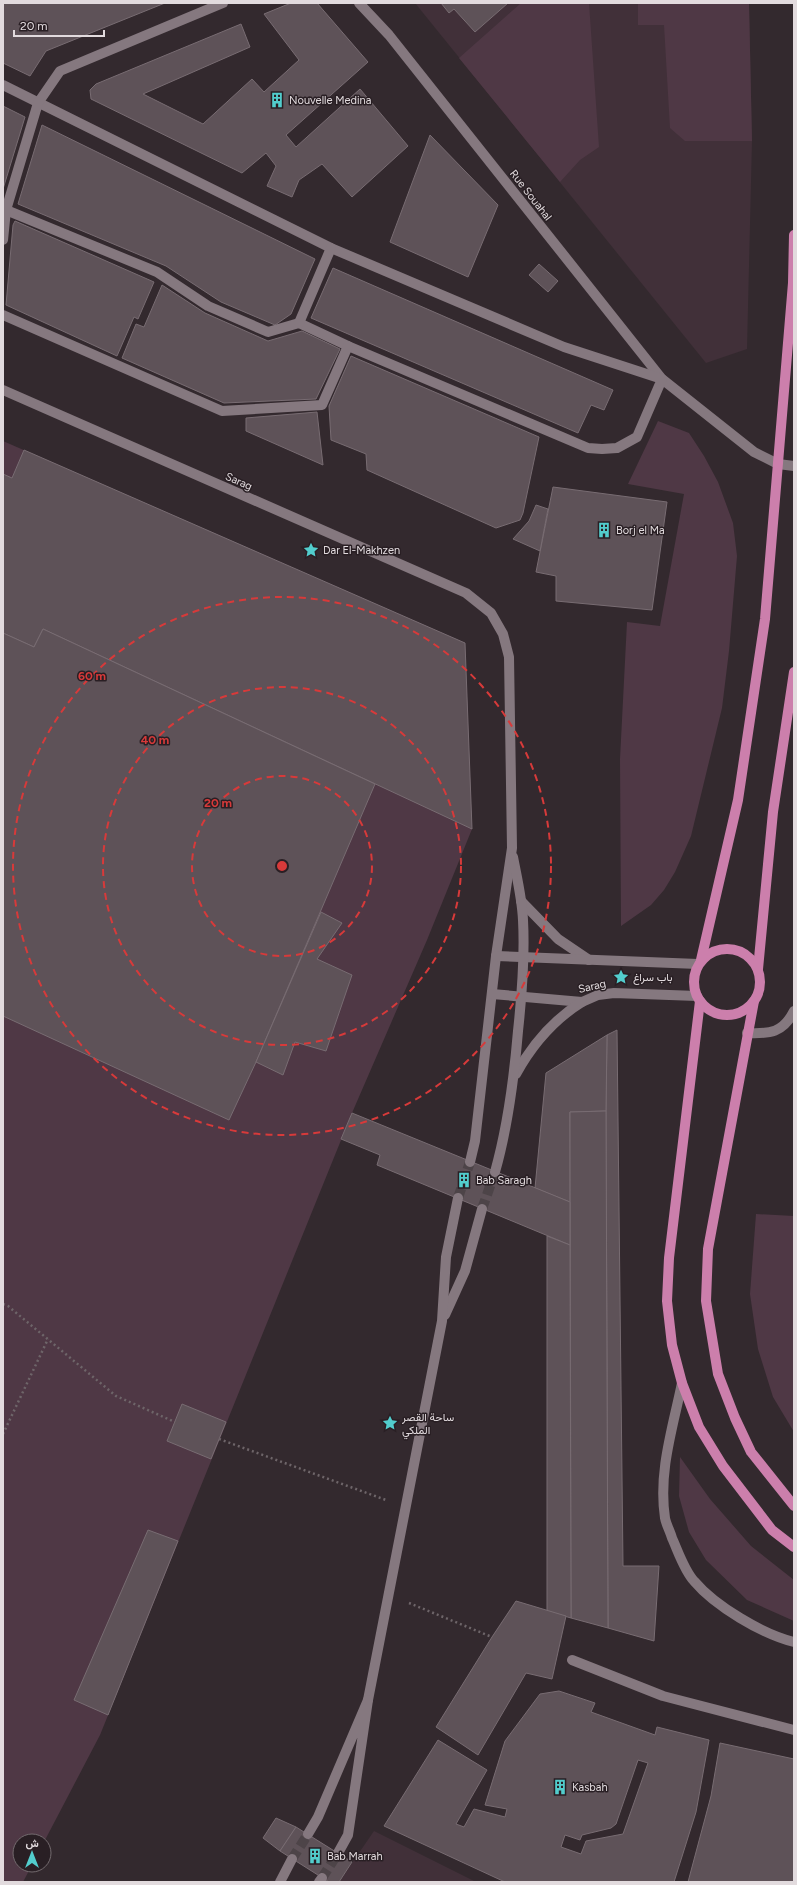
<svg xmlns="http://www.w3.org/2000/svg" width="797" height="1885" font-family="Figtree,Vazirmatn,sans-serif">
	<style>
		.built { fill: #413039 }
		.green { fill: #4f3845 }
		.building { fill: #5e5258; stroke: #786c72; fill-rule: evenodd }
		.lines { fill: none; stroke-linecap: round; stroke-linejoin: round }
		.minor-tunnel { stroke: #4d4448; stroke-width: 10; stroke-dasharray: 10 5; stroke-linecap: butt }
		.path { stroke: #6e6569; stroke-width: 2.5; stroke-dasharray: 2 3; stroke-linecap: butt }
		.minor { stroke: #85787f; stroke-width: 10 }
		.major { stroke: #cc7fac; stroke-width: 10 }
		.ring { fill: none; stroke: #d73a3a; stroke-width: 2; stroke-dasharray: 7 5 }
		.labels { text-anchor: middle; stroke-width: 3; stroke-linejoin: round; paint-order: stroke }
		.poi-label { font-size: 11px; fill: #e2dbde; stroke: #291f24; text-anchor: start }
		.street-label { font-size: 11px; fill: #e2dbde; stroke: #291f24 }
		.centre { fill: #d73a3a; stroke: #291f24; stroke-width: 2 }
		.ring-label { font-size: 12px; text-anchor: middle; font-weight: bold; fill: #d73a3a; stroke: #291f24; stroke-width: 3; stroke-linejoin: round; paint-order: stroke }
	</style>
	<rect width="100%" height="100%" fill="#33292e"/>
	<g class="built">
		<path d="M415,3h334l3,138 -5,208 -41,14z"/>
		<path d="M374,1831l102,51h-137z"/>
	</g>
	<g class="green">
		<path d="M521,3h68l10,144 -19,13 -20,22 -101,-124z"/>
		<path d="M638,3h111l3,138h-67l-15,-13 -6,-103h-26z"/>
		<path d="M658,421l31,12 15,23 14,26 15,41 4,33 -8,95 -7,57 -31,128 -16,36 -11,18 -13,15 -30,21 -1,-167 7,-137 33,4 24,-132 -56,-10z"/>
		<path d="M3,441l462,202 7,186 -45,111 -75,173 -252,622 -56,107 -24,-1v24h12l-9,17h-20z"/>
		<path d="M756,1214l38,2v216l-21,-35 -15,-48 -8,-55z"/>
		<path d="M680,1457l30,42 41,47 43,34v41l-47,-21 -41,-40 -17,-28 -10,-36z"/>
	</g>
	<g class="building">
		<path d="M3,3h162l-119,48 -16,25 -27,-13z"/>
		<path d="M291,3h26l51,59 -82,73 10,12 64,-58 48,57 -56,51 -30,-33 -23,16 -7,17 -25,-11 9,-20 -10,-13 -24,20 -151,-74 -1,-9 6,-6 145,-60 9,23 -107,47 60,30 49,-45 12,13 35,-32 -35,-46z"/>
		<path d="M441,3h67l-33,29 -21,-23 -5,4z"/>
		<path d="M3,106l22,11 -22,72z"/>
		<path d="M42,125l273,134 -24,55 -16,11 -54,-23 -55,-36 -148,-62z"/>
		<path d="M430,135l68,70 -30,72 -78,-35z"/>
		<path d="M15,221l139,61 -16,37 -4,-2 -17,39 -111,-51 7,-80z"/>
		<path d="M539,264l19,17 -10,11 -19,-17z"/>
		<path d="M333,268l280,122 -9,20 -13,-5 -13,28 -267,-115z"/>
		<path d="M162,285l43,28 63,28 34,-10 38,18 -24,50 -92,4 -102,-45 14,-34 8,3z"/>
		<path d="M351,356l188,81 -16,76 -3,7 -24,8 -129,-58 -1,-16 -35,-14 -2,-34z"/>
		<path d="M317,412l6,53 -77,-34v-13z"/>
		<path d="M24,450l441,193 7,186 -429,-200 -9,18 -31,-14v-159l9,4z"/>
		<path d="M553,487l114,15 -15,108 -96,-9v-25l-20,-4z"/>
		<path d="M536,505l12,4 -8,42 -27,-12 16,-18z"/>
		<path d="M43,629l332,155 -119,278 -27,58 -226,-104v-383l31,14z"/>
		<path d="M321,912l21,11 -25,36 35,16 -26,76 -31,-9 -12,33 -27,-13z"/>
		<path d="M617,1030l6,536h36l-5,75 -46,-13 -2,-517 1,-76z"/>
		<path d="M607,1035l-1,76 -36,1v90l-35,-14 11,-115z"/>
		<path d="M606,1111l2,517 -37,-10 -1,-506z"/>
		<path d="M352,1113l218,89v43l-193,-80 3,-10 -39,-16z"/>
		<path d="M547,1236l23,9 1,373 -24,-7z"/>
		<path d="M182,1404l44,18 -15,37 -44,-18z"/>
		<path d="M148,1530l30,11 -70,174 -34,-15z"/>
		<path d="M516,1601l50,15 -14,63 -26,-6 -48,82 -42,-28 56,-90z"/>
		<path d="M559,1691l36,12 -4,9 64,23 2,-8 52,13 -13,72 -22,70h-169l-121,-56 54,-86 49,30 -31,54 8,3 10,-18 31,8 2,-8 -22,-4 20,-64 35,-47zM638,1760l10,3 -25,71 -37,7 -5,13 -20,-7 4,-12 15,5 2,-5 29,-7 5,-4z"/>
		<path d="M720,1743l74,16v123h-106l23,-86z"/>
		<path d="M276,1818l20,9 -16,24 -17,-13z"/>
		<path d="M296,1827l56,35 -13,20h-10l-49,-31z"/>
	</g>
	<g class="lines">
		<g class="minor-tunnel">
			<path d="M458,1198l12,-36"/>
			<path d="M482,1209l13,-37"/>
			<path d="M292,1859l16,-25"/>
			<path d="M322,1878l16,-25"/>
		</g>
		<g class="path">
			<path d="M3,1304l5,2 108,90 59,26"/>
			<path d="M3,1434l45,-95"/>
			<path d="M219,1439l167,61"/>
			<path d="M409,1603l83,34"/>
		</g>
		<g class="minor">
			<path d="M359,3l30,32 273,344 92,73 24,12 16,2"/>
			<path d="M3,85l328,163 233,99 98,32 -25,58 -20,11 -15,1 -14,-1 -240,-102 -49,-23 -31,9 -60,-26 -51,-34 -151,-62"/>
			<path d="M3,240l3,-30 32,-107 22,-32 163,-68"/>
			<path d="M3,315l219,96 100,-6 26,-59"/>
			<path d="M299,323l32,-75"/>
			<path d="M3,390l463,203 25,20 12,21 6,23 3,191 -16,108 -21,185 -5,21"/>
			<path d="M521,901l37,38 31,21"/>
			<path d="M496,956l202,8"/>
			<path d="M492,994l90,8 16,-7 16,-2 83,3"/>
			<path d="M747,1033c23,1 36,0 47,-22"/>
			<path d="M516,1074c16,-29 37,-54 66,-72"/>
			<path d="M495,1172c13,-46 19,-93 23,-141 4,-37 7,-74 5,-111 -1,-22 -6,-42 -10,-63"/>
			<path d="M445,1315l20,-44 17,-62"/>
			<path d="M682,1383c-9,44 -24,89 -17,135 1,6 5,13 7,20 6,13 12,32 22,43 21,25 68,53 100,61"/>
			<path d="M572,1660l91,36 131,34"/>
			<path d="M368,1700l74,-379 4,-64 12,-59"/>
			<path d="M308,1834l10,-17 50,-117 -20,135 -10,18"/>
			<path d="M280,1882l12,-23"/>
			<path d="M319,1882l3,-4"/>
		</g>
		<g class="major">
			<circle cx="727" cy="982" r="33"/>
			<path d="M701,960l37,-160 27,-181 28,-336 1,-48"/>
			<path d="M758,969l15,-157 21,-140"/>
			<path d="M700,1001l-31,257 -2,43 5,44 10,38 17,44 24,39 49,64 22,17"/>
			<path d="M754,1001l-46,248 -2,52 12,73 17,44 16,34 43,54"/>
		</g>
	</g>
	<g class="ring">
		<circle cx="282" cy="866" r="90"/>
		<circle cx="282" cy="866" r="179"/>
		<circle cx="282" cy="866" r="269"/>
	</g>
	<defs>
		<g id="building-bare" transform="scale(1.2)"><path d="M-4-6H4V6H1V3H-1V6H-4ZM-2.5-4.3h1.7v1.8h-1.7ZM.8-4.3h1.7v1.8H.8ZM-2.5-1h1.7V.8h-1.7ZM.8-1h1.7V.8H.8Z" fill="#52cdcd" stroke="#291f24" stroke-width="2.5" paint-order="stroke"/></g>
		<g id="sight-bare" transform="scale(1.2)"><path d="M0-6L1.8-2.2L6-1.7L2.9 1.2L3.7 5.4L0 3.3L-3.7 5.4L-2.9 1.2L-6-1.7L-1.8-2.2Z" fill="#52cdcd" stroke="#291f24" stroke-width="2.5" paint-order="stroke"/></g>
	</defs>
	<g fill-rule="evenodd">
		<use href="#building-bare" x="277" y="100"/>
		<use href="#building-bare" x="604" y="530"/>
		<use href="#sight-bare" x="311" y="550"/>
		<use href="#sight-bare" x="621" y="977"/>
		<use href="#building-bare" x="464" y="1180"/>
		<use href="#sight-bare" x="390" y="1423"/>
		<use href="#building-bare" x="560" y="1787"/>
		<use href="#building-bare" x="315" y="1856"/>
	</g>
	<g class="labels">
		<g class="poi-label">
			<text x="289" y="104">Nouvelle Medina</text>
			<text x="616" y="534">Borj el Ma</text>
			<text x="323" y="554">Dar El-Makhzen</text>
			<text x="633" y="981">باب سراغ</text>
			<text x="476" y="1184">Bab Saragh</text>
			<text x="402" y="1421">ساحة القصر<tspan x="402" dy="13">الملكي</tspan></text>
			<text x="572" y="1791">Kasbah</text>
			<text x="327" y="1860">Bab Marrah</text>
		</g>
		<g class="street-label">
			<text transform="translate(531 195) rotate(52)" y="4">Rue Souahal</text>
			<text transform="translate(239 481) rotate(24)" y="4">Sarag</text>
			<text transform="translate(592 986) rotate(-13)" y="4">Sarag</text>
		</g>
	</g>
	<circle cx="282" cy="866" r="6" class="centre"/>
	<g class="ring-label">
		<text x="92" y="680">60 m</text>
		<text x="155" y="744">40 m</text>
		<text x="218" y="807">20 m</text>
	</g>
	<rect width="797" height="1885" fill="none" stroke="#e2dbde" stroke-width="8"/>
	<g transform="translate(32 1853)"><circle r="19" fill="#291f24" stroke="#736a6e"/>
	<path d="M0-3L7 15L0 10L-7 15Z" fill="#52cdcd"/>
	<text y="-6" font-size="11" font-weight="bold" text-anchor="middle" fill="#e2dbde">ش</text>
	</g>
	<path d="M14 30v6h90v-6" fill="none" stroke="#e2dbde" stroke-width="2"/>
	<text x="20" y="30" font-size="12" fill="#e2dbde" stroke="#291f24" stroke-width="3" paint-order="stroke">20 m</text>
</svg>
